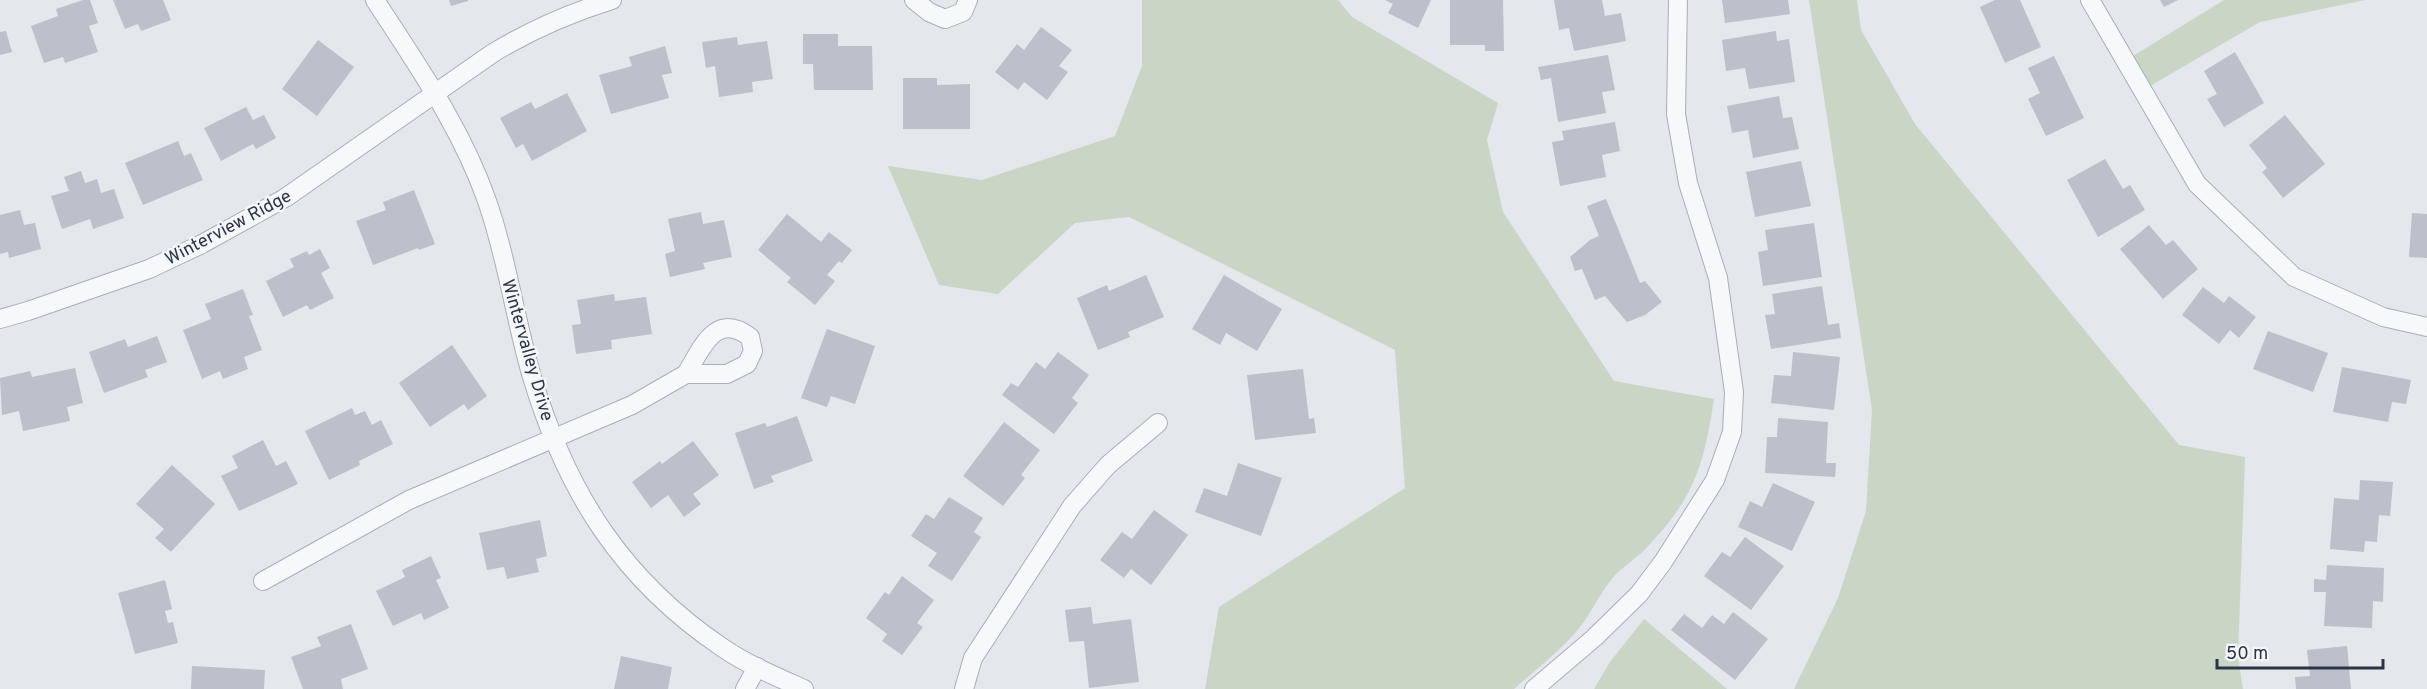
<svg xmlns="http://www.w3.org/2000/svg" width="2427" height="689" font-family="Overpass,sans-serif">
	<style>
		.green { fill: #c9d6c5 }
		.building { fill: #bbc0ca }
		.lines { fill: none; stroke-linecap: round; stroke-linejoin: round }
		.street-casing { stroke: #a9aeb7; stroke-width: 20 }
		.street { stroke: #f7f8fa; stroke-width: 18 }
		.labels { text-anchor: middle; stroke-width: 5; stroke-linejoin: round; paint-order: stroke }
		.street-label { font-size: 18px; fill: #2b3445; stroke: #f4f6f9 }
	</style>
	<rect width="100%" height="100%" fill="#e4e7ec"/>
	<g class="green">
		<path d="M1142,0h196l14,17 146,86 -11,37 16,72 111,169 100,18c-10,65 -19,98 -66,147 -11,13 -27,21 -37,34 -11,14 -18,29 -28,43 -18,25 -46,45 -69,66h-309l14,-82 186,-119 -10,-138 -266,-133 -54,6 -77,71 -59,-9 -51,-119 94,14 133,-44 27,-70z"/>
		<path d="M1809,0h48l4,30 54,94 264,321 66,12 -7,200 5,32h-449l44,-91 28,-87 6,-101z"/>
		<path d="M2224,0h141l-105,22 -110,64 -17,-30z"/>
		<path d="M1644,619l83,70h-133l16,-27z"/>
	</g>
	<g class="building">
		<path d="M83,0h7l8,23 -9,3 9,26 -33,11 -2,-6 -19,6 -13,-37 27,-10 -2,-7z"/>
		<path d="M113,0h50l8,20 -30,11 -3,-7 -13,5z"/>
		<path d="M449,0h19v1l-17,5z"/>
		<path d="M1385,0h46l-13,28 -30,-15 5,-9z"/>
		<path d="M1450,0h53l1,51h-19v-6h-35z"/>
		<path d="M1554,0h48l3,16 16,-3 5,28 -52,10 -5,-23 -10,2z"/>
		<path d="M1722,0h66l2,14 -65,9z"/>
		<path d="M1995,0h25l21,47 -36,16 -25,-56z"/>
		<path d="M2160,0h18l-14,7z"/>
		<path d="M1041,27l31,23 -13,16 9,6 -21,28 -23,-18 -6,8 -23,-18 22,-28 7,6z"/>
		<path d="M6,31l6,21 -12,3v-23z"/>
		<path d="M1776,31l1,10 12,-2 6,43 -46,7 -4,-21 -19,3 -4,-31z"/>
		<path d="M803,34h35v12h34l1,44h-59l-1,-26h-10z"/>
		<path d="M737,37l1,8 29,-4 6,38 -21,3 1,10 -34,5 -4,-31 -9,2 -4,-26z"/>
		<path d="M318,40l36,27 -37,49 -35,-27z"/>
		<path d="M665,46l7,27 -10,2 7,23 -58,16 -12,-39 33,-9 -3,-9z"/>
		<path d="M2235,52l29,51 -40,24 -17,-28 10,-5 -13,-23z"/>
		<path d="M1608,55l7,35 -13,2 4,21 -48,9 -7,-44 -10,2 -3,-13z"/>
		<path d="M2054,56l30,62 -38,18 -18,-37 12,-6 -12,-25z"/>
		<path d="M903,78h34v7l33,-1v45h-67z"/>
		<path d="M567,93l20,38 -55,30 -9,-17 -7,4 -16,-30 31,-16 4,7z"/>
		<path d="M1779,96l4,22 9,-1 7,32 -46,9 -5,-28 -16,3 -5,-27z"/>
		<path d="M246,107l7,13 11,-5 12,23 -20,11 -3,-5 -32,17 -17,-33z"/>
		<path d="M2285,115l40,49 -42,34 -21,-26 5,-4 -18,-23z"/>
		<path d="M1615,122l5,29 -18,4 4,22 -46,9 -8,-44 12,-2 -2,-9z"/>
		<path d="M178,141l6,15 7,-3 12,27 -60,25 -18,-42z"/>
		<path d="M2105,159l18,30 7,-4 15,25 -47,27 -31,-57z"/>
		<path d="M1801,161l10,45 -56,11 -9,-45z"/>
		<path d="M81,171l4,12 12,-4 4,14 13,-4 10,29 -31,11 -3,-10 -28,10 -11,-33 18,-5 -5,-14z"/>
		<path d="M414,190l21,54 -16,6 -1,-2 -45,17 -17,-44 30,-11 -3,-8z"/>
		<path d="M1606,199l34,84 5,-2 17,21 -17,13 -18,7 -22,-26 -10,4 -13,-31 -7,2 -5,-14 20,-17 9,-4 -12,-30z"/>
		<path d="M20,210l4,15 11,-2 6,26 -32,9 -1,-6 -8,2v-39z"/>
		<path d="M701,212l2,12 21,-4 8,37 -29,6 2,6 -35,8 -5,-23 10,-3 -7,-32z"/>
		<path d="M2412,213l15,1v44l-18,-1z"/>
		<path d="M787,214l34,28 8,-10 23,18 -10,13 -3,-2 -12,14 8,6 -20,24 -28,-23 4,-4 -33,-28z"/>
		<path d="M1814,223l8,54 -59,9 -5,-34 10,-2 -3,-20z"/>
		<path d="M2149,225l17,20 7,-5 25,29 -35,30 -43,-50z"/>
		<path d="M320,249l10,19 -9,5 13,25 -24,12 -3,-5 -24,12 -17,-36 28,-14 -4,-8 17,-8 2,4z"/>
		<path d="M1146,275l18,42 -36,15 2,5 -32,13 -21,-52 30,-13 2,6z"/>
		<path d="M1224,275l58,34 -25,42 -31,-18 -6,12 -28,-16z"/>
		<path d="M1822,286l6,39 11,-2 2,15 -70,11 -6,-34 10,-1 -3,-20z"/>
		<path d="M2203,287l21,16 5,-7 27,21 -17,21 -9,-8 -11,14 -37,-29z"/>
		<path d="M243,289l10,26 -4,1 13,34 -18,7 4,12 -25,10 -3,-8 -18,8 -19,-49 28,-11 -6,-15z"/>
		<path d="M614,294l1,7 31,-4 6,37 -41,6 1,9 -36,5 -4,-29 9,-1 -4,-24z"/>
		<path d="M827,329l48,17 -20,58 -24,-8 -4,11 -26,-9z"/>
		<path d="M2268,331l60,22 -15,39 -60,-23z"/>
		<path d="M157,336l10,26 -22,8 3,7 -44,16 -15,-41 36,-13 3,8z"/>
		<path d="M452,345l35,51 -19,14 -4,-6 -34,23 -31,-44z"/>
		<path d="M1058,352l31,23 -17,23 6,5 -24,31 -52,-39 9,-12 7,4 18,-25 9,7z"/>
		<path d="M1793,352l47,5 -6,53 -63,-7 3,-28 17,1z"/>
		<path d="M2342,367l69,13 -5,24 -14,-2 -4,20 -55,-10z"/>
		<path d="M75,368l8,35 -16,4 3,14 -47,10 -4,-20 -17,4 -2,-37 30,-7 2,6z"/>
		<path d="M1303,369l6,50 5,-1 2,15 -61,7 -8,-65z"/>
		<path d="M352,408l3,7 10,-4 7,14 9,-5 12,24 -34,17 1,4 -31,15 -24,-49z"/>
		<path d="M797,416l16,45 -42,15 3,6 -20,7 -19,-56 30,-10 2,4z"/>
		<path d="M1778,418l50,4 -2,41h10l-1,14 -70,-4 2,-36h10z"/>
		<path d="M1004,422l36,28 -19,25 4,3 -22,28 -40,-30z"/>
		<path d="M263,440l13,26 10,-5 12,23 -59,27 -18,-35 17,-8 -6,-12z"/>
		<path d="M693,441l26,34 -26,19 8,10 -17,13 -16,-22 -17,13 -19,-26 28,-21 2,3z"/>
		<path d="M1238,463l44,15 -21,58 -66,-24 9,-24 23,8z"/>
		<path d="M172,465l43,39 -44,48 -16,-14 9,-9 -28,-25z"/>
		<path d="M2360,480l33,2 -3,34 -11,-1 -2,27 -12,-1 -1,11 -34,-3 4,-51 25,2z"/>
		<path d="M1773,483l42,19 -23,49 -54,-24 12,-26 12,6z"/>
		<path d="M949,497l34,21 -9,14 7,5 -29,44 -24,-15 9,-13 -26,-17 15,-22 8,5z"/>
		<path d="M1154,510l34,25 -37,50 -20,-16 -7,9 -24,-18 22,-28 10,7z"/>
		<path d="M540,520l7,36 -11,3 3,13 -32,7 -3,-12 -17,3 -8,-37z"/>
		<path d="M1745,537l39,29 -33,44 -47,-34 18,-24 8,5z"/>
		<path d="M431,556l10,22 -5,2 13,28 -25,12 -3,-7 -28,13 -17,-35 29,-14 -3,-7z"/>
		<path d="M2327,565l57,3 -1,34 -10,-1 -1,27 -48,-2 2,-34h-12v-13l12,1z"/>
		<path d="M902,576l32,24 -17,23 6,4 -21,28 -20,-14 5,-7 -21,-16 19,-26 4,3z"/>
		<path d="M165,580l7,29 -7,2 3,12 5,-1 5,21 -43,11 -17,-61z"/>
		<path d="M1091,607l2,17 38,-5 8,63 -50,6 -5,-47 -15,1 -4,-32z"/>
		<path d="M1733,612l35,27 -33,41 -64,-50 13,-16 18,14 10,-13 12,9z"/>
		<path d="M351,624l17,45 -27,10 2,10h-40l-12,-32 30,-11 -4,-9z"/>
		<path d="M2347,646l4,43h-55l-1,-12 15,-1 -3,-26z"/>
		<path d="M621,656l51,11 -4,22h-54z"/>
		<path d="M192,666l73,4 -1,19h-73z"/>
	</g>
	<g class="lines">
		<g class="street-casing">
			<g id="street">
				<path d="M375,0c42,65 86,127 112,201 20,57 28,118 45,176 35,116 90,203 191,271 25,17 54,29 81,41"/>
				<path d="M914,0l15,12 16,7 18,-7 5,-12"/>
				<path d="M2090,0l107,184 97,93 89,40 44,10"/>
				<path d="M0,319l28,-8 121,-42 53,-25 83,-46 208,-145c38,-23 77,-40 119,-53"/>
				<path d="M263,581l146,-81 223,-95 54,-31h41l20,-10 6,-13 -3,-14c-35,-26 -48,11 -64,37"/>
				<path d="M745,689l12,-22"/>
				<path d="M964,689l9,-31 99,-152 36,-41 50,-42"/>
				<path d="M1534,689l60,-51 45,-44 24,-32 52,-82 17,-48 2,-40 -16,-114 -30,-95 -12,-69 2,-114"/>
			</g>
		</g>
		<use href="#street" class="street"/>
	</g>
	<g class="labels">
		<g class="street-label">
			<text transform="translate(228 227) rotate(-28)" y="6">Winterview Ridge</text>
			<text transform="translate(528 350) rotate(74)" y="6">Wintervalley Drive</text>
		</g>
	</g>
	<path d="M2217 659v9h166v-9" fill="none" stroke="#2b3445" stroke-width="3"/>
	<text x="2226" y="659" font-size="18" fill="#2b3445" stroke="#f4f6f9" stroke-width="4.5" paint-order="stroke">50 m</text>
</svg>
